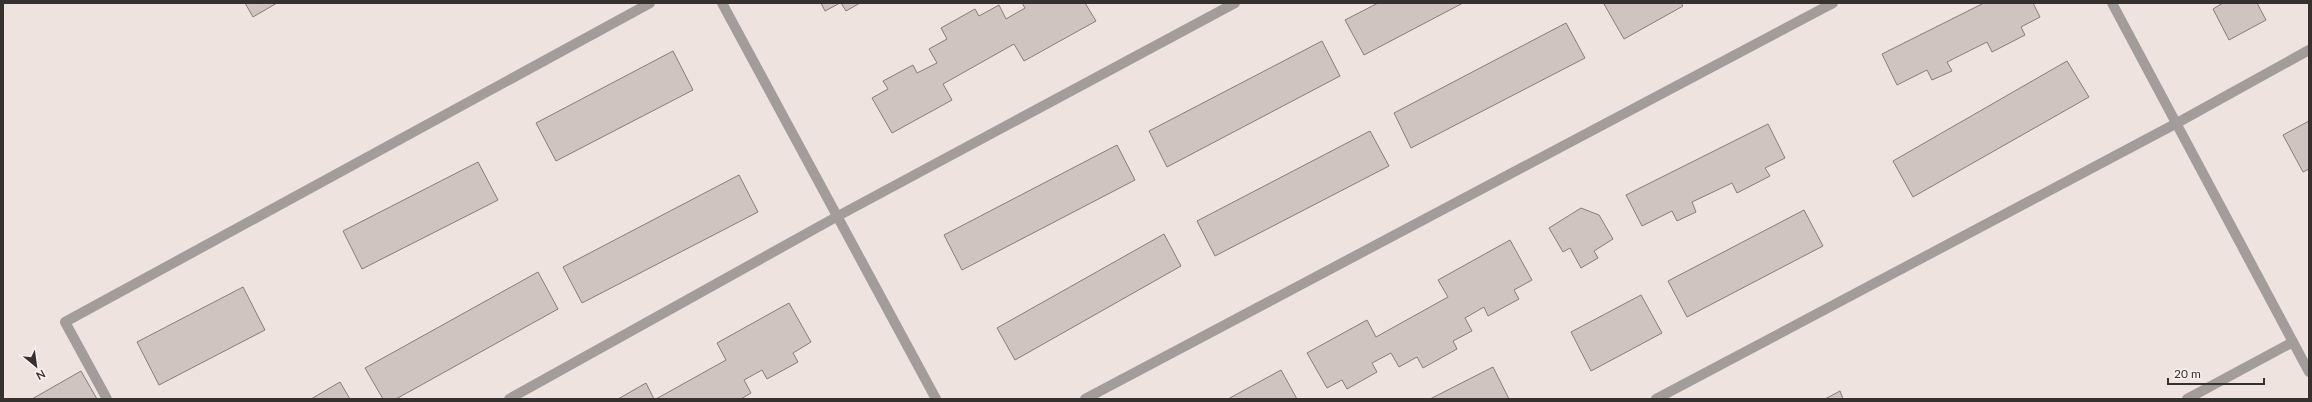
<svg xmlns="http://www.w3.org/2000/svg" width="2312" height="402" font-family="Lato,sans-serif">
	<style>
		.building { fill: #cfc4c0; stroke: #877d79 }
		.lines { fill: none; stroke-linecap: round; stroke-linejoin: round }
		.minor { stroke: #a29d9b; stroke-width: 10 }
	</style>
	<rect width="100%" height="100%" fill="#eee3de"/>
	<g class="building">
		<path d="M245,3h32l-24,14z"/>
		<path d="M821,3h19l-15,8z"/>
		<path d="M841,3h19l-14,8z"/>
		<path d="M1022,3h63l11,18 -72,40 -10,-17 -71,40 9,16 -60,33 -20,-35 16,-9 -5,-8 30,-16 4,8 20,-10 -8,-14 18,-10 -6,-11 34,-19 4,7 20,-11 7,14 19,-11z"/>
		<path d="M1378,3h85l-99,52 -19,-35z"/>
		<path d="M1606,3h75l2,3 -59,33 -20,-35z"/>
		<path d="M1984,3h49l7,14 -19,10 4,8 -33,17 -5,-10 -40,20 5,9 -20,9 -5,-10 -30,15 -15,-31z"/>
		<path d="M2223,3h34l9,17 -37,20 -16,-31z"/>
		<path d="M1566,23l19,35 -174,90 -17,-35z"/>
		<path d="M1322,41l18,35 -173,91 -18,-36z"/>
		<path d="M673,51l20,39 -137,71 -20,-38z"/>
		<path d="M2067,61l22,36 -176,100 -20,-36z"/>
		<path d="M2309,121v48l-6,3 -20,-37z"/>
		<path d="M1768,124l17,34 -20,10 5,8 -33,17 -5,-10 -40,19 4,10 -19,9 -5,-10 -30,15 -16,-31z"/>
		<path d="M1370,131l19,35 -174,90 -18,-35z"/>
		<path d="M1117,145l18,35 -173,90 -18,-35z"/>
		<path d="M478,162l20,38 -136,69 -19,-38z"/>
		<path d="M739,175l19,37 -176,91 -19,-36z"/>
		<path d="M1581,208l18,7 14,24 -19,12 4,7 -17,10 -11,-20 -7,4 -14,-24z"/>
		<path d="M1804,210l19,36 -136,71 -19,-36z"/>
		<path d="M1164,234l17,32 -166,94 -18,-32z"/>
		<path d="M1510,240l22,40 -18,10 5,9 -31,17 -4,-9 -19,11 7,13 -19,10 4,8 -34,19 -6,-11 -18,10 -8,-14 -19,10 5,9 -30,17 -5,-9 -15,8 -20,-35 60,-33 9,17 72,-40 -10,-17z"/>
		<path d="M538,272l20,37 -162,90h-13l-18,-31z"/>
		<path d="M243,287l22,43 -106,55 -22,-43z"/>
		<path d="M1641,295l21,38 -71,38 -20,-39z"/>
		<path d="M789,303l22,39 -18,11 5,9 -31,17 -5,-9 -18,10 7,13 -10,6h-85l70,-39 -9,-17z"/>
		<path d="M1493,367l16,32h-79z"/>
		<path d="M1281,370l16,29h-69z"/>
		<path d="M81,371l16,28h-65z"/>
		<path d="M340,382l10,17h-39z"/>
		<path d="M646,383l8,16h-36z"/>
		<path d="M1840,391l3,8h-18z"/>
	</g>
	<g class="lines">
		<g class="minor">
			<path d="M722,3l214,396"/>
			<path d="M2112,3l197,369"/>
			<path d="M107,399l-42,-77 585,-319"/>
			<path d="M509,399l329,-183 397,-213"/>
			<path d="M1085,399l748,-396"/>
			<path d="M1656,399l521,-276 132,-73"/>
			<path d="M2187,399l106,-57"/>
		</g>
	</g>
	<rect width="2312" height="402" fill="none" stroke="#35312f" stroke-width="8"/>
	<g transform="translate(36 366) rotate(151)" stroke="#fbf0ec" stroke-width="3" paint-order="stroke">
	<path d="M0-3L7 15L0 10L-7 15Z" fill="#35312f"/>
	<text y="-6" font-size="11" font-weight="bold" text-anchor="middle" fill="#35312f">N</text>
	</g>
	<path d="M2168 378v6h96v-6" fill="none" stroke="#35312f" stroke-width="2"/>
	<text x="2174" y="378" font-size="12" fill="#35312f" stroke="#fbf0ec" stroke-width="3" paint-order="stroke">20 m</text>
</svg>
